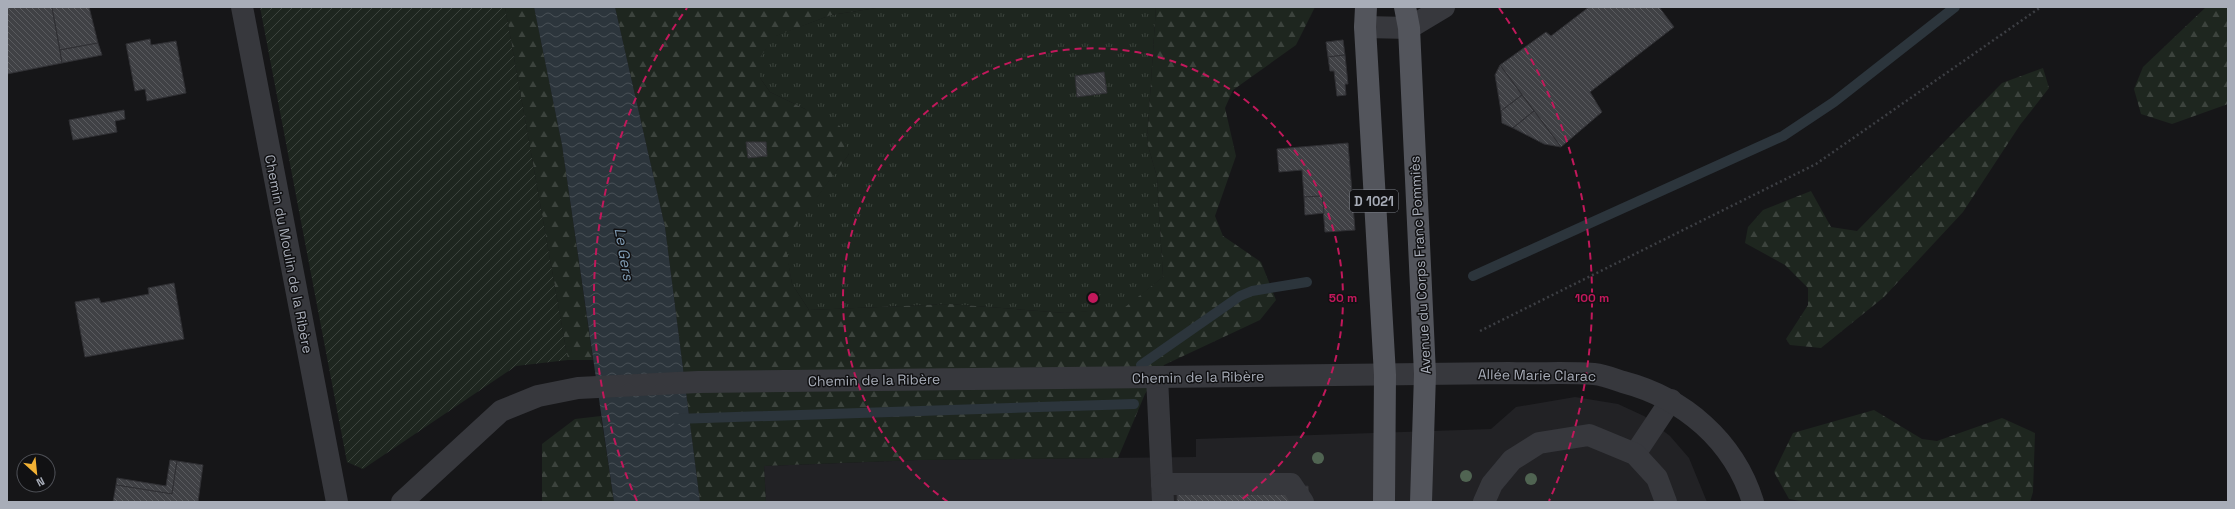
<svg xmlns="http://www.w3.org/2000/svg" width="2235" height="509" font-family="'Space Grotesk',sans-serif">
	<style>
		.built { fill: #222225 }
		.grass { fill: url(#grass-tufts) }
		.forest { fill: url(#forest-firs) }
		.garden { fill: url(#garden-furrows) }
		.water { fill: url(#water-waves) }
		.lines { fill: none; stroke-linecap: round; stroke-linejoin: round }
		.stream { stroke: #2c353c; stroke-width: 10 }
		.building { fill: url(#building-back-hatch); stroke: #303034 }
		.path { stroke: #3d3f44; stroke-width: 2.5; stroke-dasharray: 2 3; stroke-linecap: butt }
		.minor { stroke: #37383d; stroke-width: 22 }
		.major { stroke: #53555c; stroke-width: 22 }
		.tree { fill: #506452 }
		.ring { fill: none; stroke: #c2185b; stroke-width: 2; stroke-dasharray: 7 5 }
		.labels { text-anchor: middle; stroke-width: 3; stroke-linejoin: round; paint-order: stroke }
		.shield { fill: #111113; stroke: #7b7e86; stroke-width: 1 }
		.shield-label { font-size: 13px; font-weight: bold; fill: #a8adb8 }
		.street-label { font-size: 14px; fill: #a8adb8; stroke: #111113 }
		.water-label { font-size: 15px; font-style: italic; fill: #7f9bb3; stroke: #111113 }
		.centre { fill: #c2185b; stroke: #111113; stroke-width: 2 }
		.ring-label { font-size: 12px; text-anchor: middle; font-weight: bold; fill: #c2185b; stroke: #111113; stroke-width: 3; stroke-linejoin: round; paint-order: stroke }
	</style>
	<defs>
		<pattern id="grass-tufts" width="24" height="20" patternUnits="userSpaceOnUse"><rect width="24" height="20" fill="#1e261f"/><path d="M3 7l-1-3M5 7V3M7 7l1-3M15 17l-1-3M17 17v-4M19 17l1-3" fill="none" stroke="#3c433d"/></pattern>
		<pattern id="forest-firs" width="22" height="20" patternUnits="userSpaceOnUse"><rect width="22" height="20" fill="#1e261f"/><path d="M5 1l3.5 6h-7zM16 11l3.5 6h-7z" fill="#3c433d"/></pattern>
		<pattern id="garden-furrows" width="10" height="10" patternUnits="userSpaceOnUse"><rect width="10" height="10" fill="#1e261f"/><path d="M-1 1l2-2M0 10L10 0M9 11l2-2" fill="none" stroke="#3c433d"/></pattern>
		<pattern id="water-waves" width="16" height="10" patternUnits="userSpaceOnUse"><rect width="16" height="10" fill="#2c353c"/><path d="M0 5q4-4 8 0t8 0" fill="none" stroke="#485056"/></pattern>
		<pattern id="building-back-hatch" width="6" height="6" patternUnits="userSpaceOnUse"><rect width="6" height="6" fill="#404145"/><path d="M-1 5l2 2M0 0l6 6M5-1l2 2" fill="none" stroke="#595a5e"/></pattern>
	</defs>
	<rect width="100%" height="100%" fill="#161618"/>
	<path class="built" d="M1575,397l43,7 26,12 26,20 19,22 18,44h-941l-2,-36 154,-6 278,-3v-18l295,-10 25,-22z"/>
	<path class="grass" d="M883,7h273l-9,135 10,35 6,100 -39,32 -59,4 -115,-9 -141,6 -17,-26 -8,-43 65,-87 -44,-45 -35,-17 -10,-14v-21l15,-21 56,-21z"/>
	<g class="forest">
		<path d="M505,7h29l28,138 31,215h-25z"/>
		<path d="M615,7h268l-52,8 -55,21 -16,21v21l10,14 70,34 9,28 -64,87 7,43 17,26 141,-6 115,9 59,-5 39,-31 -6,-100 -10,-35 9,-135h159l-19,38 -63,45 -8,18 11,48 -21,60 8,20 38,26 15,38 -16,20 -96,45 -19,29 -27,64 -200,2 -154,6 2,36h-66l-35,-275z"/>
		<path d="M2206,7h22v97l-56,20 -31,-10 -7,-25 9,-22z"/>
		<path d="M2043,68l6,20 -29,37 -57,87 -79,85 -63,51 -31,-3 -4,-6 22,-34v-17l-23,-23 -40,-22 3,-16 15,-17 48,-19 20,36 26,4 145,-148z"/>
		<path d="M1874,410l48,29 15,2 65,-23 33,15 -2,59 -3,10h-224l-17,-3 -15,-27 19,-39z"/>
		<path d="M601,416l13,86h-72v-58l33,-25z"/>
	</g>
	<path class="garden" d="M260,7h245l63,353 -52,6 -153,103 -16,-7z"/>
	<path class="water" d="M534,7h81l50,220 35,275h-86l-52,-357z"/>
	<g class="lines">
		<g class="stream">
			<path d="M1473,276l310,-140 51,-34 121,-95"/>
			<path d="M1141,365l99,-69 12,-5 55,-9"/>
			<path d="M676,419l458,-15"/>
		</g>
	</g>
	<g class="building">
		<path d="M7,7h45l10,56 -55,11z"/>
		<path d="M52,7h37l9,36 -38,7z"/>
		<path d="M1589,7h70l15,20 -84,65 12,20 -41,35 -61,-82 46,-33 5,4z"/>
		<path d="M150,39l1,6 25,-4 10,52 -39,8 -2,-12 -10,2 -9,-47z"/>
		<path d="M1343,40l2,15 -17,2 -2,-15z"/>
		<path d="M98,43l4,12 -40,8 -2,-13z"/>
		<path d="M1345,55l3,29h-3l1,11 -9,1 -3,-25h-4l-2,-14z"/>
		<path d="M1500,65l22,30 -21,16 -6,-36z"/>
		<path d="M1104,72l3,21 -30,4 -2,-21z"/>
		<path d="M1522,95l12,16 -21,17 -11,-5 -1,-12z"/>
		<path d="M124,110l1,9 -10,2 2,11 -44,8 -4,-20z"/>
		<path d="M1534,111l27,36 -17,-3 -31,-16z"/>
		<path d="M746,142h20l1,14 -19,2z"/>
		<path d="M1348,143l7,87 -30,2 -3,-36 -18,1 -2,-27 -23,2 -2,-23z"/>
		<path d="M1322,196l2,17 -19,2 -1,-18z"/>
		<path d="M174,283l10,56 -99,18 -10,-55 24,-4 2,5 48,-9 -1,-6z"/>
		<path d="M170,460l7,1 -5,33 -56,-9 1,-7 49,8z"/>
		<path d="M177,461l26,4 -5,37h-85l3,-17 56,9z"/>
		<path d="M1308,486l1,16h-132v-9z"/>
	</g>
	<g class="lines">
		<path class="path" d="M1480,331l336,-167 225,-157"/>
		<g class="minor">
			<path d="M242,7l95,495"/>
			<path d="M1365,27l44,1 35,-21"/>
			<path d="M1157,377l6,125"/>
			<path d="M1635,454l36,-54"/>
			<path d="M1162,484h129l12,18"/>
			<path d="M402,502l99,-91 37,-15 40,-8 120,-6 811,-9c28,1 57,-1 85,1 10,1 20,5 29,8 61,16 111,59 130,120"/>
			<path d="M1484,502l8,-18 20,-24 27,-17 50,-8 46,19 22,24 9,24"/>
		</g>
		<g class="major">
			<path d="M1366,7l-1,20 20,348 -1,127"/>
			<path d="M1405,7l4,21 16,346 -4,128"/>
		</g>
	</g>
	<g class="tree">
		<circle cx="1318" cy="458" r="6"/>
		<circle cx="1466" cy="476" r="6"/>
		<circle cx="1531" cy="479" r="6"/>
	</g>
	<g class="ring">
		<path d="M948 502A250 250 0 1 1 1238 502"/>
		<path d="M637 501A499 499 0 0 1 687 8M1499 8A499 499 0 0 1 1549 501"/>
	</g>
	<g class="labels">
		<rect class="shield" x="1350" y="190" width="48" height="22" rx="3"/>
		<g class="shield-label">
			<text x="1374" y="206">D 1021</text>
		</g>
		<g class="street-label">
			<text transform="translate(289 254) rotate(79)" y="5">Chemin du Moulin de la Ribère</text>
			<text transform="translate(1420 265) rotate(-93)" y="5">Avenue du Corps Franc Pommiès</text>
			<text transform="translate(1537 375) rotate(1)" y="5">Allée Marie Clarac</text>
			<text transform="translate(1198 377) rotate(-1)" y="5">Chemin de la Ribère</text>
			<text transform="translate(874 380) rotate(-1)" y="5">Chemin de la Ribère</text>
		</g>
		<g class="water-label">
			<text transform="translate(624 254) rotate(80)" y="5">Le Gers</text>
		</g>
	</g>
	<circle cx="1093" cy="298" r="6" class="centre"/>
	<g class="ring-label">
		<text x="1343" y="302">50 m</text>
		<text x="1592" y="302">100 m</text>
	</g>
	<rect width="2235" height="509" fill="none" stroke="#a8adb8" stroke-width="16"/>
	<g transform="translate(36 473) rotate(153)"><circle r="19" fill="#111113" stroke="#4d4f55"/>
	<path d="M0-3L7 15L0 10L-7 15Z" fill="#f2b134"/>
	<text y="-6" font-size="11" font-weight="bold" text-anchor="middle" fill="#a8adb8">N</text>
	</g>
</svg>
